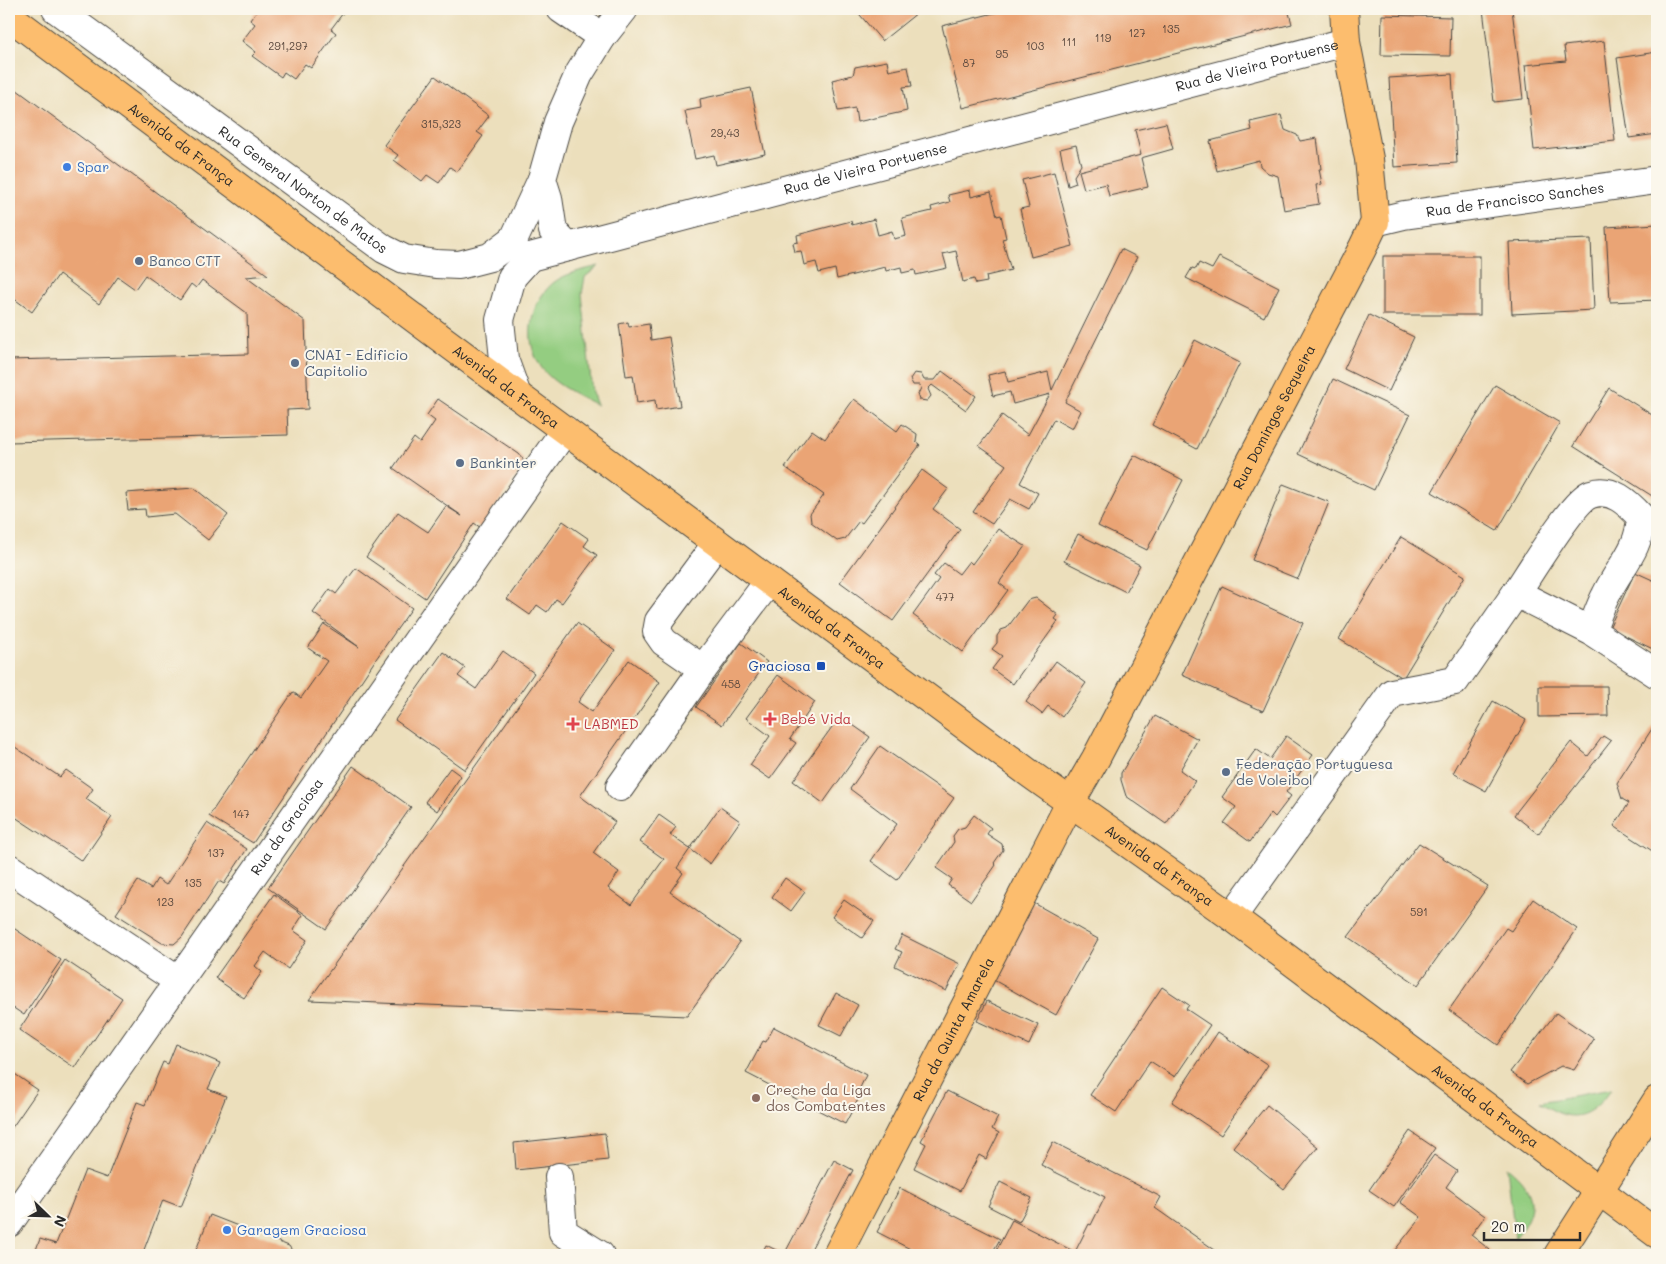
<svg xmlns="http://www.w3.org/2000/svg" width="1666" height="1264" font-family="Mali,sans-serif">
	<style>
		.green { fill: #94cd81; stroke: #607c56 }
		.building { fill: #eaa475 }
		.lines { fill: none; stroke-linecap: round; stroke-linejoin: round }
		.minor-casing { stroke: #484641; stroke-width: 30 }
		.major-casing { stroke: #484641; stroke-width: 30 }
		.minor { stroke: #fff; stroke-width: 28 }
		.major { stroke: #fcbd6e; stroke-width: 28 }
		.shop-dot { fill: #3f7fe0; stroke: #fbf7ec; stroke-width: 2 }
		.service-dot { fill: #5c6f8a; stroke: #fbf7ec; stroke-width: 2 }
		.transit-dot { fill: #1a4fb4; stroke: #fbf7ec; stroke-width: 2 }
		.health-dot { fill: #e0444e; stroke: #fbf7ec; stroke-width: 2 }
		.education-dot { fill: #8d6e63; stroke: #fbf7ec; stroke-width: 2 }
		.labels { text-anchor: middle; stroke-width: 4; stroke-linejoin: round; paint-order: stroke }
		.number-label { font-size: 11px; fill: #5b493e }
		.street-label { font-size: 14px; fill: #2b2b2b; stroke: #fbf7ec }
		.shop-label { font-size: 14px; fill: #366cbe; stroke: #fbf7ec; text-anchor: start }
		.service-label { font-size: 14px; fill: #4e5e75; stroke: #fbf7ec; text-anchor: start }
		.transit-label { font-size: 14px; fill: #164399; stroke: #fbf7ec; text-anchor: end }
		.health-label { font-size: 14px; fill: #be3a42; stroke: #fbf7ec; text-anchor: start }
		.education-label { font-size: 14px; fill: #785e54; stroke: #fbf7ec; text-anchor: start }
	</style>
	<rect width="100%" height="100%" fill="#fbf7ec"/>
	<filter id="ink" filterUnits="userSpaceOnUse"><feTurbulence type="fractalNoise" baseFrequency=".02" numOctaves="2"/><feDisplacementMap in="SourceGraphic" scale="10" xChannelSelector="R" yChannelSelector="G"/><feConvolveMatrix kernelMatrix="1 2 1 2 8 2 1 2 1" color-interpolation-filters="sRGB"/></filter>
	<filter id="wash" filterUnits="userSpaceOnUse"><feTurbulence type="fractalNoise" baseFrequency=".0096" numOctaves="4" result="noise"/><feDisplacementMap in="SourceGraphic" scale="20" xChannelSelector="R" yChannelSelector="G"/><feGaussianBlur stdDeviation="1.12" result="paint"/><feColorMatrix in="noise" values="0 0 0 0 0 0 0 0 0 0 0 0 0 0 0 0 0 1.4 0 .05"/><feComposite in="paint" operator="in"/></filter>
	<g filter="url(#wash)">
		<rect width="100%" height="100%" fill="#ecdfbc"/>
		<g class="green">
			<path d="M599,266l-14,11 -3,17 10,98 5,13c-16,-8 -33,-16 -46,-27 -29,-25 -26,-71 2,-95 13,-10 30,-13 46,-17z"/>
			<path d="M1611,1089c-21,30 -40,36 -71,13z"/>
			<path d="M1507,1167c29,23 32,42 8,71z"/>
		</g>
		<g id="blocks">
			<g class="building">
				<path d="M258,9h88l-15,20 5,4 -25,35 -6,-4 -11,15 -10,-7 -3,5 -29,-21 4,-4 -14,-11 13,-17 -5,-4z"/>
				<path d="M855,9h67l-40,32z"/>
				<path d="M1010,9h278l4,15 -329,84 -21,-82z"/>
				<path d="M1483,9h29l11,90 -29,3z"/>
				<path d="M1382,15l69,2 -1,39 -69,-1z"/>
				<path d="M1604,41l11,100 -81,9 -9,-85 41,-4 -2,-15z"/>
				<path d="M1657,52v82l-28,4 -12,-80z"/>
				<path d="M887,61l2,10 19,-4 4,19 -9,1 4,24 -50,11 -2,-14 -17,3 -6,-31 21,-5 2,-8z"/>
				<path d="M1452,74l5,89 -63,4 -5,-89z"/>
				<path d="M435,76l54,40 -12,16 6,4 -26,36 -7,-5 -11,16 -12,-8 -5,6 -28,-21 4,-5 -14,-10z"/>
				<path d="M9,84l259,191 -22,2 59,44 3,88 -21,1 1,25 -279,7v-82l239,-6 -1,-41 -45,-33 -6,8 -5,-4 -11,16 -35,-25 -10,14 -17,-12 -19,27 -40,-30 -27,38 -23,-17z"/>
				<path d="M751,88l14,66 -49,11 -2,-10 -19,4 -10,-48 16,-3 -1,-9z"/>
				<path d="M1281,115l4,15 12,5 3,6 17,-3 4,31h-2l3,15 -6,1 3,19 -35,6 -6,-34 -10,-3 -8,-7 -1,-6 -42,11 -7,-30 42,-11 -2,-8z"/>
				<path d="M1166,123l7,26 -32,9 7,29 -39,9 -3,-12 -22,5 -5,-18 62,-16 -6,-25z"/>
				<path d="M1076,145l5,20 -7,11 2,7 -8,3 -8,-37z"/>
				<path d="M1054,172l19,74 -42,11 -11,-48 9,-2 -7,-27z"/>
				<path d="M970,190l1,7 20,-5 6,24 4,-1 5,23 -4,1 9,31 -25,6 1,6 -11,2 -2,-5 -11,3 -7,-31 -13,3 4,14 -31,7 -1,-5 -13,3 -1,-6 -15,4 -1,-4 -48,12 -2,-10 -16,4 -3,-11 -12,3 -3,-14 -6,1 -2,-9 5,-1 -1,-7 54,-14 1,4 22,-6 4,16 14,-4 2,8 12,-3 -4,-18 30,-7 -1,-4 19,-5 -2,-7z"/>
				<path d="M1657,224v76l-47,2 -4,-75z"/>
				<path d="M1591,239l3,71 -82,4 -3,-72z"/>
				<path d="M1121,249l16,8 -72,145 16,9 -9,18 -18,-10 -34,64 18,10 -9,16 -19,-10 -18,25 -19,-12 33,-47 -27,-19 23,-31 26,20 22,-41 -37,10 -3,-12 -17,4 -5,-21 17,-4 3,11 40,-10 4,18z"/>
				<rect x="1383" y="256" width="97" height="59"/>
				<path d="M1219,257l60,30 -15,30 -78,-39 6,-10 4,1 3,-6 13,6z"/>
				<path d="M1369,315l45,22 -25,54 -45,-22z"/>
				<path d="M628,322l1,5 20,-3 2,16 18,-3 11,69 -24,4 -1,-10 -18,3 -4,-28 -7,1 -7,-52z"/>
				<path d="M1195,340l45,23 -43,86 -45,-24z"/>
				<path d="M942,371l34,25 -10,14 -34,-25 -4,4 3,7 -4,5 -7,-1 -2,-6 3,-6 -1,-3h-7l-3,-6 4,-6 7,1 3,6h11z"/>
				<path d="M1333,379l77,36 -36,75 -76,-36z"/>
				<path d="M1495,385l65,38 -63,108 -65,-39z"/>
				<path d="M1609,388l48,30v81l-84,-53z"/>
				<path d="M438,399l81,55 4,5v7l-42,62 -7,-5 -49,75 -59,-41 32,-45 30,20 18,-26 16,10 -69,-48 21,-30 6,5 15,-22 -8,-6z"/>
				<path d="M854,399l43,32 5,-7 15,10 -1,8 4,3 -58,78 -3,-2 -14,18 -8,2 -26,-19 -1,-8 14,-19 -39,-28 27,-37 13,9z"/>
				<path d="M1134,455l49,25 -36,70 -49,-24z"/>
				<path d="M922,470l26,19 -15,20 27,20 -67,92 -53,-39z"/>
				<path d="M1283,484l46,18 -31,77 -46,-19z"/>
				<path d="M194,488l34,27 -20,25 -33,-26 -29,3 -1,-8 -17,1 -2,-17z"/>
				<path d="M563,521l26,18 -5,7 13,9 -35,48 -6,-4 -9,13 -10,-7 -7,10 -23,-16z"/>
				<path d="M998,529l27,17 -26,37 9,7 -45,62 -50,-37 26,-36 -5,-4 10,-12 15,11 10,-13 3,3z"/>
				<path d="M1078,534l62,31 -14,27 -62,-31z"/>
				<path d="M1401,537l64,39 -62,102 -64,-39z"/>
				<path d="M356,568l56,40 -36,51 -123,184 -44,-27 84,-124 8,6 26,-37 -19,-13 16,-24 35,23 -46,-34 17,-24 6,5z"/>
				<path d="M1635,572l22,10v69l-48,-23z"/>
				<path d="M1222,586l81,37 -40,88 -81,-36z"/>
				<path d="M1036,598l22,17 -3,4 3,2 -45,63 -21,-15 10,-13 -10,-7 5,-6v-7l4,-6 6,-2 21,-28z"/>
				<path d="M577,623l38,27 -37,52 14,10 37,-52 31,22 -80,114 35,26 -22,31 26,19 -11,16 23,17 33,-46 -24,-17 19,-27 17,12 -6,8 20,14 -13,19 6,5 -13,19 70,50 -53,74 -378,-16z"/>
				<path d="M741,643l26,19 -45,63 -26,-18z"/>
				<path d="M503,651l31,22 -69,97 -70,-50 48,-68 22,16 -7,8 18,13z"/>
				<path d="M1056,661l30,22 -24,34 -14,-11 -6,8 -16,-12z"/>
				<path d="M778,675l37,27 -25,37 6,4 -26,36 -20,-14 20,-29 -24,-18z"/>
				<path d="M1539,686h68l1,30 -69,1z"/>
				<path d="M1493,701l33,19 -40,71 -33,-18z"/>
				<path d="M840,716l30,21 -47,66 -30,-22z"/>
				<path d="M1155,716l43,23 -18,31 15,11 -29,43 -40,-28 -5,-16v-7z"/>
				<path d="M1657,721v133l-43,-28 15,-23 -7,-4 -5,-16z"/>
				<path d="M1286,736l27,19 -27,37 5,4 -16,21 -4,-4 -21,29 -26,-19 12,-16 -14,-10 34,-48 14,10z"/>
				<path d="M1603,736l8,5 -73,93 -24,-19 57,-73 17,14z"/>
				<path d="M9,743l51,34 6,-7 27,19 -7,10 26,18 -30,44 -73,-48z"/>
				<path d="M880,746l74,52 -57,82 -26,-19 26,-37 -47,-35z"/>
				<path d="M353,766l58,41 -85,122 -58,-41z"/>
				<path d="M450,768l11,8 -24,35 -12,-9z"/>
				<path d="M720,807l20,14 -30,43 -20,-15z"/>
				<path d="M974,815l17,13 -4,6 15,10 1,6 -9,13 2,2 -25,36 -23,-16 4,-6 -16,-11 18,-26 -1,-6 5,-7 7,-2z"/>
				<path d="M207,823l40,26 -23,35 -5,-3 -37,56 -8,7 -12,-1 -46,-29 22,-33 13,8 6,-10 9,6z"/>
				<path d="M1419,843l69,43 -70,99 -70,-48z"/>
				<path d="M785,878l20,14 -14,19 -19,-14z"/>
				<path d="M274,894l29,21 -10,15 14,10 -19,29 -23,-17 -10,14 7,6 -18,26 -29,-20z"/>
				<path d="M1533,899l44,30 -79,116 -49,-35 57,-82 5,3z"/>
				<path d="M844,900l30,21 -12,17 -30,-21z"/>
				<path d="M1032,902l66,37 -42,76 -66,-37z"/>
				<path d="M9,925l52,35 -37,55 -15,-10z"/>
				<path d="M902,935l58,29 -14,27 -51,-25 7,-14 -7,-3z"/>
				<path d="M65,960l57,38 -47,70 -56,-38z"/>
				<path d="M1162,987l27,18 -3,4 24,16 -35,52 -25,-16 -34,51 -26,-17z"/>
				<path d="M836,993l22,12 -17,31 -22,-11z"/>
				<path d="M987,1001l51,24 -9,20 -52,-24z"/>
				<path d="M1556,1013l38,26 -20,31 -13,-4 -34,18 -17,-12z"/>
				<path d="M774,1027l92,48 -7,15 3,2 -17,32 -99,-51 17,-32 3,1z"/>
				<path d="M1218,1032l50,33 -47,70 -49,-33z"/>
				<path d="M176,1044l44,19 -12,26 18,7 -45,111 -18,-7 -21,55h-108l6,-16 16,5 29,-74 22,8 30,-76 8,3 18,-43 5,2z"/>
				<path d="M9,1070l29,20 -29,42z"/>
				<path d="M947,1091l51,26 -6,12 7,4 -13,26 -7,-4 -19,36 -46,-23 12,-24 -5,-3z"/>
				<path d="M1267,1105l51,42 -34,42 -51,-42z"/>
				<path d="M1410,1131l25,17 -41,59 -25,-17z"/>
				<path d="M605,1133l3,27 -92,10 -2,-27z"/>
				<path d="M1053,1142l108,55 -6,11 67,47h-228l18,-35 63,32 14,-28 2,1 14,-28 -64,-32z"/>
				<path d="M1434,1155l23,16 -11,16 39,29 -14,19 19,15 -4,5h-95l30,-38 -21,-15z"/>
				<path d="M834,1160l19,10 -45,85h-14l-8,-4z"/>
				<path d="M1000,1182l32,16 -13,24 -31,-16z"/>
				<path d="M900,1188l100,51 -9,16h-69l-45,-23z"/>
				<path d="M210,1215l79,31 6,9h-101z"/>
				<path d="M766,1245l20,10h-25z"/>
			</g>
		</g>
	</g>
	<g filter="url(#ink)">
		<use href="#blocks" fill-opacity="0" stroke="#484641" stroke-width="1"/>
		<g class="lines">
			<g class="minor-casing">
				<g id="minor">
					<path id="s1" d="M56,9l328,240 20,10 32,5 23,1 31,-8 24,-18 28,-60"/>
					<path d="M561,9l41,28"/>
					<path id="s2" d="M1375,222l29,-7 253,-35"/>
					<path d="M568,247l-15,-16 -5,-33 -6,-19 16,-57 21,-48 23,-37 22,-28"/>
					<path id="s3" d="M517,395l-13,-36 -4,-39 12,-43 18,-20 816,-215"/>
					<path d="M1591,631c5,-12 9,-25 15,-36 13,-28 34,-45 35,-78 -13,-14 -29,-30 -50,-23 -17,5 -62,80 -75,99l75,38 66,43"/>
					<path d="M703,669l66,-88"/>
					<path d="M620,787l83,-118 -39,-27 -7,-10 2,-11 58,-78"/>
					<path d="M9,868l168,112"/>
					<path d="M1232,917l160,-224 63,-12 61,-88"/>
					<path d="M559,1177l4,55 37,23"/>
					<path id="s4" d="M9,1223l556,-793"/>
				</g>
			</g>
			<g class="major-casing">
				<g id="major">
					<path id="s5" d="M9,16l508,379 516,381 199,141 425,317"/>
					<path id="s6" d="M837,1255l233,-452 26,-45 266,-509 13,-27 -6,-63 -23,-117 -2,-33"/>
					<path d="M1558,1255l99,-155"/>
				</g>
			</g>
			<use href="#minor" class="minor"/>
			<use href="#major" class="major"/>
		</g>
	</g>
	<g class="shop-dot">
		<circle cx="67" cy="167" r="5"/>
		<circle cx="227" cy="1230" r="5"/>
	</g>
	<g class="service-dot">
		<circle cx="139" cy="261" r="5"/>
		<circle cx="295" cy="363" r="5"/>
		<circle cx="460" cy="463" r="5"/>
		<circle cx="1226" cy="772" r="5"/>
	</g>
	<rect class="transit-dot" x="816" y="661" width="10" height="10" rx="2.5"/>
	<g class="health-dot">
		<path d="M767.5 711.5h5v5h5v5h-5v5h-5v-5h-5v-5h5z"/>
		<path d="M570.5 716.5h5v5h5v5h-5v5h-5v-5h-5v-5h5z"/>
	</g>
	<circle class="education-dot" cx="756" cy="1098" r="5"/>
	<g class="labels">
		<g class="number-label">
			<text x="1171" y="33">135</text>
			<text x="1137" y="37">127</text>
			<text x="1103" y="42">119</text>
			<text x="1069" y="46">111</text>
			<text x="288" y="50">291,297</text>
			<text x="1035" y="50">103</text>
			<text x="1002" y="58">95</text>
			<text x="969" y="67">87</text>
			<text x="441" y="128">315,323</text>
			<text x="725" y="137">29,43</text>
			<text x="945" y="601">477</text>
			<text x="731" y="688">458</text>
			<text x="241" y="818">147</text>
			<text x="216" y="857">137</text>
			<text x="193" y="887">135</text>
			<text x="165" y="906">123</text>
			<text x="1419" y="916">591</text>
		</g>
		<g class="street-label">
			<text dy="5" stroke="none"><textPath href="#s3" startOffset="901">Rua de Vieira Portuense</textPath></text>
			<text dy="5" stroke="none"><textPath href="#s5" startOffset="215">Avenida da França</textPath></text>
			<text dy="5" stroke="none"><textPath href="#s3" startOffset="496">Rua de Vieira Portuense</textPath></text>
			<text dy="5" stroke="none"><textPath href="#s1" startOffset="306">Rua General Norton de Matos</textPath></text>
			<text dy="5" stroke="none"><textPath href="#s2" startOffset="142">Rua de Francisco Sanches</textPath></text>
			<text dy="5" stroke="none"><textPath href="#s5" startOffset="620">Avenida da França</textPath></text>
			<text dy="5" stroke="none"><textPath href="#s6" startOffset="945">Rua Domingos Sequeira</textPath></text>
			<text dy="5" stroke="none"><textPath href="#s5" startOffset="1025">Avenida da França</textPath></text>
			<text dy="5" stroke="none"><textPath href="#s4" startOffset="484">Rua da Graciosa</textPath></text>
			<text dy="5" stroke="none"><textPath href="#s5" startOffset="1430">Avenida da França</textPath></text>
			<text dy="5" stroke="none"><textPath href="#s6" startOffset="254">Rua da Quinta Amarela</textPath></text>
			<text dy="5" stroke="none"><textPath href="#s5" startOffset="1835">Avenida da França</textPath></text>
		</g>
		<g class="shop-label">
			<text x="77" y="172">Spar</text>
			<text x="237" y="1235">Garagem Graciosa</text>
		</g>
		<g class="service-label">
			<text x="149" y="266">Banco CTT</text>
			<text x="305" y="360">CNAI - Edificio<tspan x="305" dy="16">Capitolio</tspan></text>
			<text x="470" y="468">Bankinter</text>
			<text x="1236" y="769">Federação Portuguesa<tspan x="1236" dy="16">de Voleibol</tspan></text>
		</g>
		<g class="transit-label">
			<text x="811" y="671">Graciosa</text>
		</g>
		<g class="health-label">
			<text x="781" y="724">Bebé Vida</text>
			<text x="584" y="729">LABMED</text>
		</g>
		<g class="education-label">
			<text x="766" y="1095">Creche da Liga<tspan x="766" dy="16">dos Combatentes</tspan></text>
		</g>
	</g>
	<rect width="1666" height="1264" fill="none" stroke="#fbf7ec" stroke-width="30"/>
	<g transform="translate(48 1216) rotate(113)" stroke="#fbf7ec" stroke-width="4" paint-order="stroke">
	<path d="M0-4L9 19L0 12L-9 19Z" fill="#2b2b2b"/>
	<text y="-8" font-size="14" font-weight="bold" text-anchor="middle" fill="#2b2b2b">N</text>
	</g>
	<path d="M1484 1232v8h96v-8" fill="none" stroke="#2b2b2b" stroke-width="2.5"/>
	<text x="1491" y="1232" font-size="15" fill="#2b2b2b" stroke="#fbf7ec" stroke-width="4" paint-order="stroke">20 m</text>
</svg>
